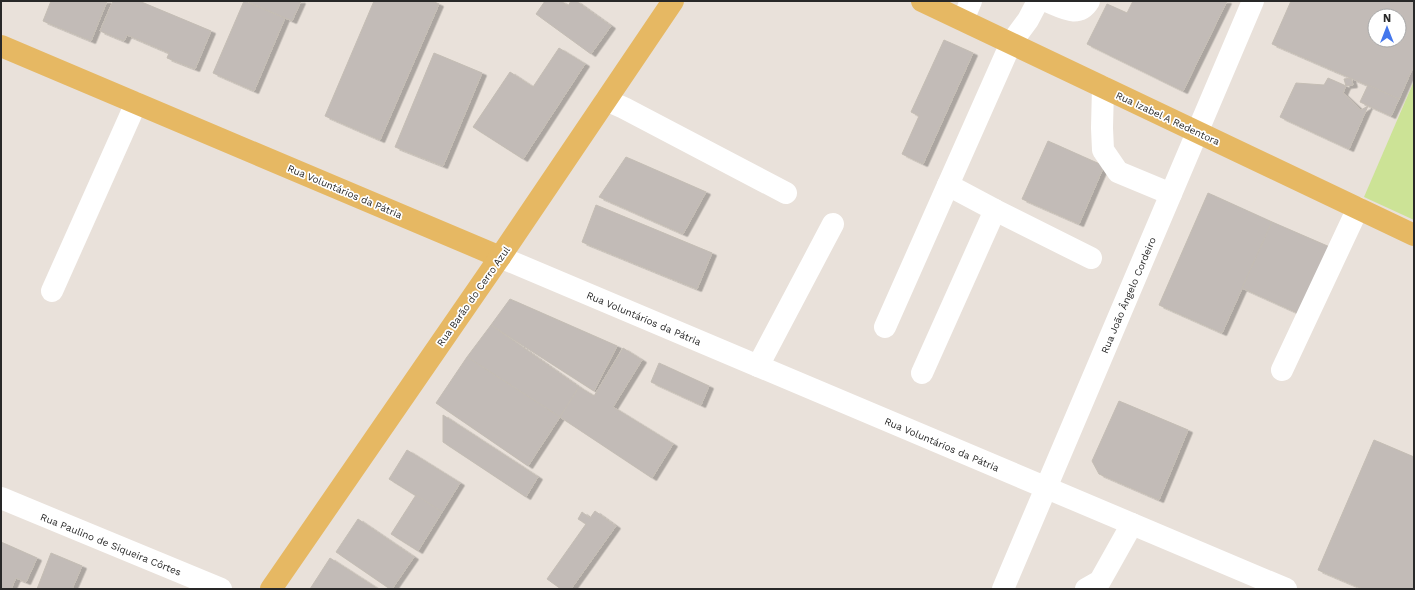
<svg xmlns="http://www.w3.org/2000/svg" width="1415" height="590" font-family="'Work Sans',sans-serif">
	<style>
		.pitch { fill: #cce396 }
		.building { fill: #c2bbb7; stroke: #c4bdb4; fill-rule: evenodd; filter: url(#shadow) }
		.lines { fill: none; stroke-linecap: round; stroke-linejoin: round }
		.minor { stroke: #fff; stroke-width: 22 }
		.major { stroke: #e6b863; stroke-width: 22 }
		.labels { text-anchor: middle; stroke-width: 3.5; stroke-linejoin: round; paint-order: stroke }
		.street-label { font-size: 10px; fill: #282828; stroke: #fff }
	</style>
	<defs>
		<filter id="shadow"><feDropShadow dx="4.5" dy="2.5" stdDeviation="0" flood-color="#0004"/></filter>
	</defs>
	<rect width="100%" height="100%" fill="#e9e1da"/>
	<path class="pitch" d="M1414,81v139l-50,-23z"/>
	<g class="building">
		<path d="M51,1h56l-16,40 -48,-20z"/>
		<path d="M113,1h26l72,30 -16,38 -28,-11 2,-5 -42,-18 -3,6 -24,-10z"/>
		<path d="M244,1l41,17 -31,73 -41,-18z"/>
		<path d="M246,1h55l-9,20z"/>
		<path d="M374,1h58l7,3 -59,136 -55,-24z"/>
		<path d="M545,1h16l7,5 3,-5h5l35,25 -20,28 -55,-40z"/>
		<path d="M1133,1h94l-44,90 -96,-47 20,-40 20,9z"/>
		<path d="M1291,1h123v64l-15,34 -127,-55zM1375,16h24v24h-24z"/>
		<path d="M944,40l29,13 -50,111 -21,-10 17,-38 -8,-4z"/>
		<path d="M559,48l26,16 -62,95 -50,-32 37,-55 23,15z"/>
		<path d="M434,53l48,20 -39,93 -48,-19z"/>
		<path d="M1328,78l18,8 -3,7 18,17 7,-4 -19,43 -69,-32 16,-34 28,2z"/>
		<path d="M1351,78l2,7 -7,1 -2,-7z"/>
		<path d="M1368,85l31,14 -8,17 -31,-14z"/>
		<path d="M1048,141l56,25 -25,58 -57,-25z"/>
		<path d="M626,157l80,35 -23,42 -84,-37z"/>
		<path d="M1208,193l64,29 -50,111 -63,-28z"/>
		<path d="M596,205l116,48 -15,36 -115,-47z"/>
		<path d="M1272,222l60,26 -30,67 -60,-27z"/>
		<path d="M510,299l107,47 -23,45 -103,-66z"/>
		<path d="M491,325l88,62 -19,30 -93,-60z"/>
		<path d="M623,348l19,12 -29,47 60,37 -21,34 -92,-61 19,-30 15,9z"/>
		<path d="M467,357l93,60 -32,49 -92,-63z"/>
		<path d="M659,363l50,23 -8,19 -50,-23z"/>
		<path d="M1119,401l69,29 -29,70 -60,-26 -7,-13z"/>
		<path d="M443,415l95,62 -12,20 -83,-55z"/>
		<path d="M1374,440l40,17v132h-51l-45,-19z"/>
		<path d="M407,450l53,33 -18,29 -53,-33z"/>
		<path d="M416,495l26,17 -24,39 -27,-17z"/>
		<path d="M595,511l21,15 -45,63h-10l-14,-10 39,-55 -8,-5 4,-7 8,6z"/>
		<path d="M358,519l56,38 -22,32h-2l-54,-37z"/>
		<path d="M1,542l36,16 -11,24 -10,-4 -5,11h-10z"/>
		<path d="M51,553l31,13 -10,23h-35z"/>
		<path d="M330,558l48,31h-68z"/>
	</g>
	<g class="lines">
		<g class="minor">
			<path d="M1046,1c16,6 32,18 43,0"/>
			<path d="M963,20l8,-19"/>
			<path d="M1103,87l-1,41 1,22 15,22 53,22"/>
			<path d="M606,100l18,8 162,85"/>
			<path d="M995,210l96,48"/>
			<path d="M500,257l786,332"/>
			<path d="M52,291l84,-188"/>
			<path d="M885,327l126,-284 17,-23 10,-19"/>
			<path d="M758,366l75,-142"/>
			<path d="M1282,370l76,-162"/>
			<path d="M922,373l73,-163 -47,-25"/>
			<path d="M1,498l220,91"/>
			<path d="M1003,589l250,-588"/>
			<path d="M1086,589l14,-8 32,-57"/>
		</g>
		<g class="major">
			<path d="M922,1l492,234"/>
			<path d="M1,46l499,211"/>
			<path d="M271,589l229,-332 173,-256"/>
		</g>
	</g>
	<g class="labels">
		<g class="street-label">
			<text transform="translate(1168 118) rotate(25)" y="4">Rua Izabel A Redentora</text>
			<text transform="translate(345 191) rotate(23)" y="4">Rua Voluntários da Pátria</text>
			<text transform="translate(1128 295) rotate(-67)" y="4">Rua João Ângelo Cordeiro</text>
			<text transform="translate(473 296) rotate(-55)" y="4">Rua Barão do Cerro Azul</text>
			<text transform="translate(644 318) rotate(23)" y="4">Rua Voluntários da Pátria</text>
			<text transform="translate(942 444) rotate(23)" y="4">Rua Voluntários da Pátria</text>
			<text transform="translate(111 544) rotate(22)" y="4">Rua Paulino de Siqueira Côrtes</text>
		</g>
	</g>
	<rect width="1415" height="590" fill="none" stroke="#282828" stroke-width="4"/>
	<g transform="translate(1387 28)"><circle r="19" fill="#ffffff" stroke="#a9a9a9"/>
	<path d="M0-3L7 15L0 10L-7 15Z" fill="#4477ec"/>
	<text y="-6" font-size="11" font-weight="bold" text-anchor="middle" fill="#282828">N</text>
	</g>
</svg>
